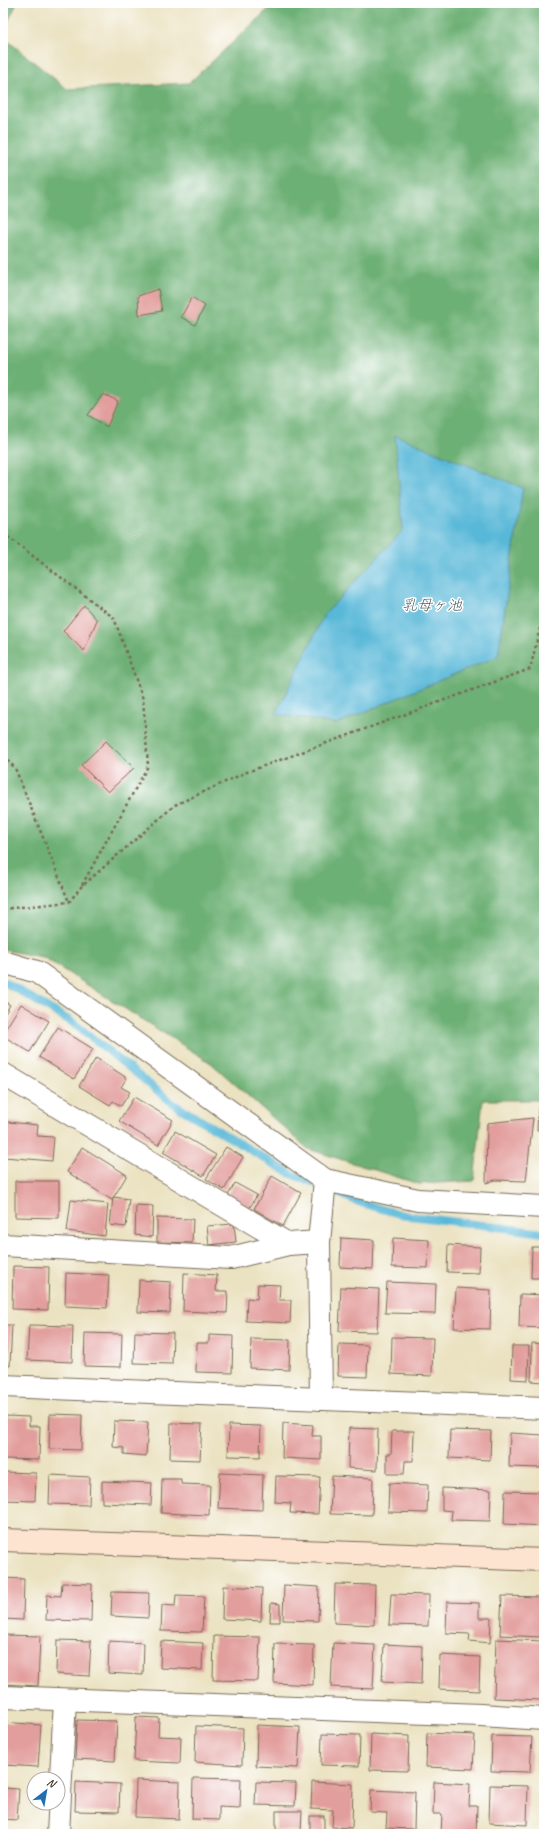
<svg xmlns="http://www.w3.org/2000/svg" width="547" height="1837" font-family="Caveat,'Klee One',sans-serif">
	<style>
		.forest { fill: #6db074; stroke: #546d49 }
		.water { fill: #59b8d8; stroke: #4a717b }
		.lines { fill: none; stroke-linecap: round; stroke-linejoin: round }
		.stream { stroke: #59b8d8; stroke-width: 8 }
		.building { fill: #e29e9c }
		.street-casing { stroke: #796a57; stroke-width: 24 }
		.secondary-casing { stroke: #796a57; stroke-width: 24 }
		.path { stroke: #796a57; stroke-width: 2.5; stroke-dasharray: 3 3; stroke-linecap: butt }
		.street { stroke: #fff; stroke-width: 22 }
		.secondary { stroke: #fde4d1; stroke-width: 22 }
		.labels { text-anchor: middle; stroke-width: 3; stroke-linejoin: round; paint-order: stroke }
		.water-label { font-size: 15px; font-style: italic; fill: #465c5f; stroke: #fff }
	</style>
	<rect width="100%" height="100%" fill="#fff"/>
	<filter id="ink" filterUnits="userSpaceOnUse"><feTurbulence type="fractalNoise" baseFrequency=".025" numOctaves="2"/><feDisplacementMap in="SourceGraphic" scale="8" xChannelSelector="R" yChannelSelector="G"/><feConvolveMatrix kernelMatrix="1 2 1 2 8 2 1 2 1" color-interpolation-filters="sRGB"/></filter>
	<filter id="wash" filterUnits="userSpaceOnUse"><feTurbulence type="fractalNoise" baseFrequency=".012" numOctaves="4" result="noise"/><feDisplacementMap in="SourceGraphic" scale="16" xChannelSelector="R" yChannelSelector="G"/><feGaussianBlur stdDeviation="0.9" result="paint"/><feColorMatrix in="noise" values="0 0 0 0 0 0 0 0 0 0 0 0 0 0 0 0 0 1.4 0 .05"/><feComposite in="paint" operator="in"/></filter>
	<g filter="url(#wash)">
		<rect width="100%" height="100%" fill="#ebe2c1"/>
		<g class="forest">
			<path d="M3,3h14l-14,29z"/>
			<path d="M275,3h269v1097h-61l-9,81 -55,3 -111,-35 -97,-86 -168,-106 -40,-7v-913l64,52 122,-6z"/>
		</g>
		<path class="water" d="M395,435l128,53 -25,168 -162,68 -60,-10 48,-99 79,-85z"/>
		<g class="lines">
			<g class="stream">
				<path d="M3,981l72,43 100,81 116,69 26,10"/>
				<path d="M333,1191l31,13 39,11 141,18"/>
			</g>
		</g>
		<g id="blocks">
			<g class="building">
				<path d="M158,289l4,22 -23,4 -1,-19z"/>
				<path d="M192,297l13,9 -10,19 -14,-8z"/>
				<path d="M103,394l15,7 -11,26 -19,-12z"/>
				<path d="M84,605l13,15 -13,31 -21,-20z"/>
				<path d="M106,741l28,27 -26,24 -27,-27z"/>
				<path d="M3,1000l7,5 -7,12z"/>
				<path d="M21,1004l28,17 -19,31 -27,-16v-3z"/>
				<path d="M58,1027l35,22 -19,30 -35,-22z"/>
				<path d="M96,1058l31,20 -6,9 9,5 -9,14 -8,-5 -3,4 -31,-19z"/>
				<path d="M134,1097l39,23 -15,25 -39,-24z"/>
				<path d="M538,1107l6,1v23l-7,-1z"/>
				<path d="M533,1118l-7,63 -31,-1 -9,3 1,-60z"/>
				<path d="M8,1122l30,3 -1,11 17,1 -2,24 -48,-4z"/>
				<path d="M175,1131l41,24 -13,21 -40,-24z"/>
				<path d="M82,1147l45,28 -15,25 -45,-28z"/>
				<path d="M226,1147l17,10 -19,33 -18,-11z"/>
				<path d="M272,1176l29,17 -18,33 -29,-17z"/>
				<path d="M15,1181h44v37l-44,-1z"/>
				<path d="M235,1183l22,12 -8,14 -22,-12z"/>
				<path d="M113,1197l16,2 -3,28 -16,-2z"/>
				<path d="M71,1200l37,4 -3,32 -38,-5z"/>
				<path d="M136,1205l17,1 -1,31 -17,-2z"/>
				<path d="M157,1218l36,1 -1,24 -35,-1z"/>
				<path d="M234,1224l2,18 -27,3 -2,-19z"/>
				<path d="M341,1238l33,2 -1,29 -33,-2z"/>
				<path d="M393,1238l36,2 -1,28 -36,-1z"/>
				<path d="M448,1245l32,2 -1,26 -32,-1z"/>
				<path d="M532,1247h12v31h-13z"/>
				<path d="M13,1266l36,1 -1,43 -36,-1z"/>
				<path d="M66,1273l43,2 -2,33 -42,-2z"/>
				<path d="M184,1273l33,2 -1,16h12l-1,22 -44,-2z"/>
				<path d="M139,1280l32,2 -1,31 -32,-1z"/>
				<path d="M387,1282l49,2 -1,30 -50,-1z"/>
				<path d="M258,1284l22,1 -1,15h12l-1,23 -44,-2 1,-23 10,1z"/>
				<path d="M341,1287l38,2 -2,43 -38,-1z"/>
				<path d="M456,1288l35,2 -1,39 -36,-1z"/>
				<path d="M520,1294l24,1v33l-25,-1z"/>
				<path d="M3,1325h9l-2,41h-7z"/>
				<path d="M29,1325l44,1 -1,36 -45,-2z"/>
				<path d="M135,1332l38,1 -1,31 -38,-1z"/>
				<path d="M85,1333l37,1 -1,33 -37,-1z"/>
				<path d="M209,1335l24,1 -1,37 -36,-1 1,-29h12z"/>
				<path d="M392,1337l41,1 -1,38 -41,-2z"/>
				<path d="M251,1339l39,1 -1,30 -39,-2z"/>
				<path d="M532,1343l12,1v38l-13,-1z"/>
				<path d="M339,1344l29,1 -1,32 -29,-1z"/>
				<path d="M512,1346h17l-1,34 -17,-1z"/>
				<path d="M50,1414l32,1 -1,35 -32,-1z"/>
				<path d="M5,1416l24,1v9h11l-1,34 -36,-1z"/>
				<path d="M114,1421l34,1 -2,34 -22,-2v-6l-11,-1z"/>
				<path d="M171,1423l31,1 -2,36 -30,-1z"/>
				<path d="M283,1423l30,2 -1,11h9v24l-39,-2z"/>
				<path d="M229,1425l32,1 -1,31 -32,-1z"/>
				<path d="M349,1428l29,1 -1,41 -29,-2z"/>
				<path d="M450,1430l41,1 -1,29 -41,-2z"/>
				<path d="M392,1431h22l-1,30h-8l-1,13h-17v-20h4z"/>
				<path d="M510,1433l33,2 -1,33 -33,-1z"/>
				<path d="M3,1472l33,1 -1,28 -32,-1z"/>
				<path d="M220,1473l43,2 -1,35 -44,-2z"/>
				<path d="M50,1475l40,2 -1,28 -40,-1z"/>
				<path d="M276,1476l44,1 -2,37 -28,-1 1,-10 -16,-1z"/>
				<path d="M332,1476l41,2 -1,37 -42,-1z"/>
				<path d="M162,1479h19v5l29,1 -1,30 -48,-2z"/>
				<path d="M102,1481l50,2 -1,22 -49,-2z"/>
				<path d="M389,1483l39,2 -1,28 -39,-1z"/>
				<path d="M442,1488l49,2 -1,31 -39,-1 1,-9 -10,-1z"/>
				<path d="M505,1491l39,1v34l-40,-2z"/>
				<path d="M3,1578l21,1 -1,41 -20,-1z"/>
				<path d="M62,1583l30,1 -1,37 -45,-1 1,-25 14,1z"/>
				<path d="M335,1584l40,1 -1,40 -40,-2z"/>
				<path d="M284,1585l35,2 -1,34 -35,-1z"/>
				<path d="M223,1586l39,2 -1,33 -39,-2z"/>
				<path d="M112,1592l37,1 -1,25 -37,-2z"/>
				<path d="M391,1594l38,1 -1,31 -39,-1z"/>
				<path d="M176,1595l28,1 -2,36 -41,-1 1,-26 13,1z"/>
				<path d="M502,1596l39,1 -1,40 -40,-2z"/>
				<path d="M447,1602l32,1v15h12l-1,25 -21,-2 1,-7 -24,-1z"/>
				<path d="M271,1603l9,1v18h-10z"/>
				<path d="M3,1635l37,1 -2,50 -35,-2z"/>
				<path d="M214,1636l46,1 -2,44 -45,-1z"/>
				<path d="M496,1639l47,2 -2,59 -47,-2z"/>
				<path d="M57,1640l34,1 -2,35 -33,-2z"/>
				<path d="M109,1641l35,2 -1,32 -35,-2z"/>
				<path d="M161,1641l42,2 -1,27 -42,-2z"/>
				<path d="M333,1643l42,2 -2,44 -42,-2z"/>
				<path d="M275,1644l39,1 -1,40 -39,-2z"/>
				<path d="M384,1644l38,2 -1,38 -39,-2z"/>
				<path d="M440,1655l40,2 -1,34 -40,-2z"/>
				<path d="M136,1717l23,1 -1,18 23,1 -1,26 -46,-2z"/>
				<path d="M77,1720l40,1 -2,40 -40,-2z"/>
				<path d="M3,1722l38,3 -3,42 -35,-2z"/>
				<path d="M257,1725l43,2 -2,41 -42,-2z"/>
				<path d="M196,1726l47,2 -1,37 -47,-3z"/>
				<path d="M427,1733l48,2 -2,34 -47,-2z"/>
				<path d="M322,1734l38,1 -1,31 -38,-1z"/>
				<path d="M371,1734l38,2 -1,35 -38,-1z"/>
				<path d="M492,1736l40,1 -2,35 -39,-1z"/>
				<path d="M193,1778l48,1 -1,29 -21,-1v13l-27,-1z"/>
				<path d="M136,1780l44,2 -1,37 -44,-2z"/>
				<path d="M76,1782l44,2 -1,28 -44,-1z"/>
				<path d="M256,1782l40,1 -1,23 -40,-1z"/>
				<path d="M312,1782l41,2 -1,44 -20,-1 1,-17 -22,-1z"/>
				<path d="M434,1782l36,2 -1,22h8l-1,28h-35l1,-20h-9z"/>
				<path d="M490,1785l38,1 -1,39 -38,-2z"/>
				<path d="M3,1788l16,1 -2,31 -14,-1z"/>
				<path d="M371,1790l44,2 -1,37 -28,-1 1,-15 -17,-1z"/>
				<path d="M276,1811h26l-1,21 -25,-2z"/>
				<rect x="310" y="1816" width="14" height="16"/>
			</g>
		</g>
	</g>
	<g filter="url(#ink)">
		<use href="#blocks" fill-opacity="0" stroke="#796a57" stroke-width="1"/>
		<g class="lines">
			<g class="street-casing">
				<g id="street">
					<path d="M3,962l34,10 288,208 93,20 126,7"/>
					<path d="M3,1074l285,170 31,-2"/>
					<path d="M3,1245l228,13 57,-14"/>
					<path d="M3,1386l541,22"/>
					<path d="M321,1399l-2,-157 6,-62"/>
					<path d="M3,1697l478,18 63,4"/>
					<path d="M58,1834l7,-134"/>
				</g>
			</g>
			<g class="secondary-casing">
				<path id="secondary" d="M3,1540l541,20"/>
			</g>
			<g class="path">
				<path d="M3,533l111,85 29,81 5,67 -66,119"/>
				<path d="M3,756l12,12 54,134"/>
				<path d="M3,909l66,-7 12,-15 94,-82 72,-33 283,-103 14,-57"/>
			</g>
			<use href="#street" class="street"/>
			<use href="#secondary" class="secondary"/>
		</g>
	</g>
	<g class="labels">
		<g class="water-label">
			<text x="432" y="610">乳母ヶ池</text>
		</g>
	</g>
	<rect width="547" height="1837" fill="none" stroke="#fff" stroke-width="16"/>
	<g transform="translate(46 1791) rotate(31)"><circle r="19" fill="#ffffff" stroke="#b1aaa5"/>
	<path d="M0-3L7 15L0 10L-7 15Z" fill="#1f6fb2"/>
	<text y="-6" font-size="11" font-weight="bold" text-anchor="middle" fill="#3b2a1e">N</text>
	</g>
</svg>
